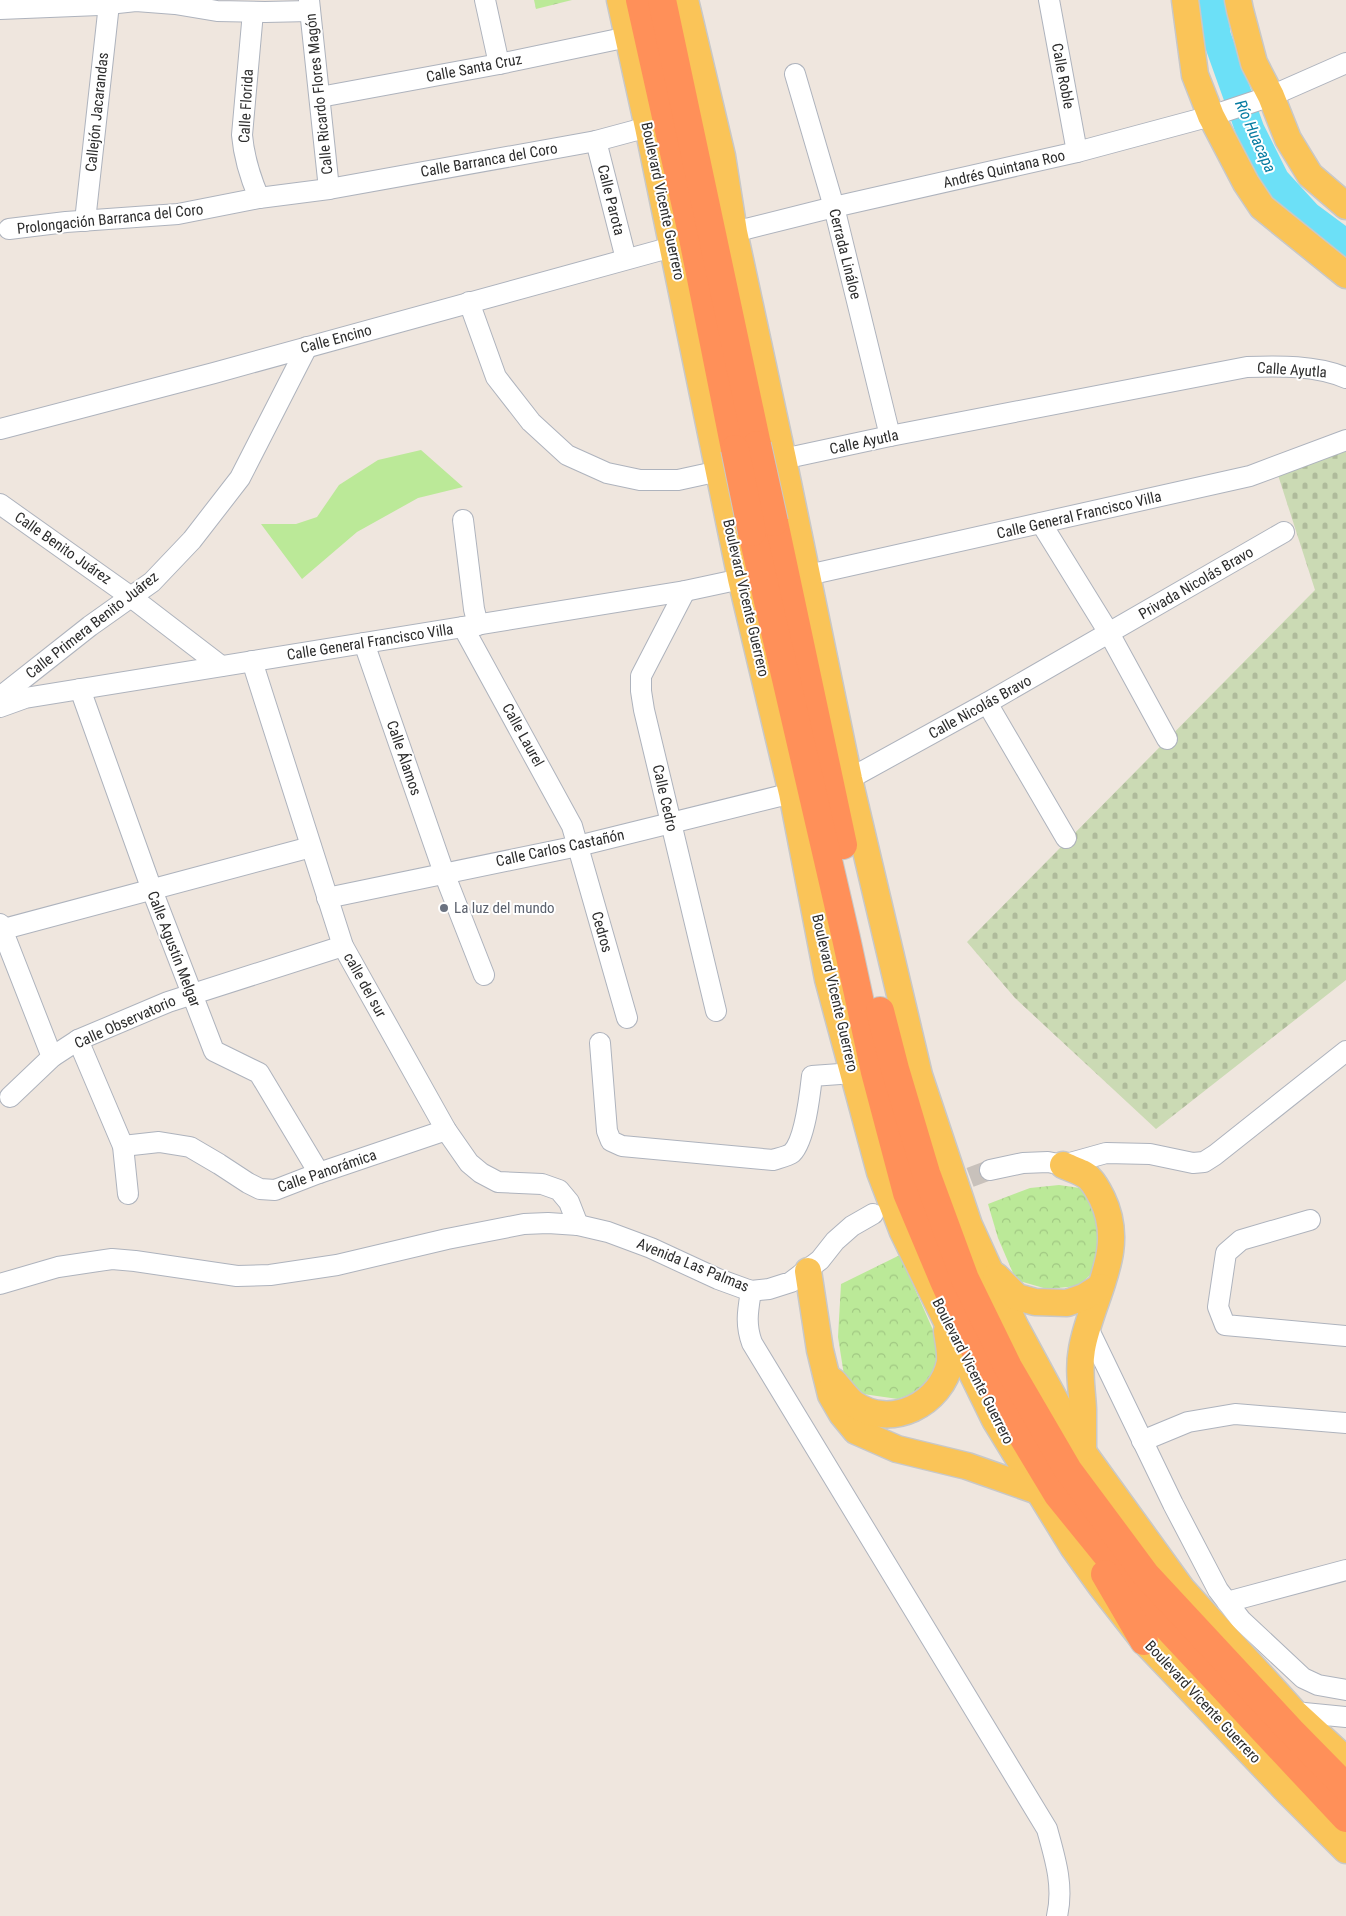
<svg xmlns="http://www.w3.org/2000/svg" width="1346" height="1916" font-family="'Roboto Condensed',sans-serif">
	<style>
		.grass { fill: #bbe998 }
		.cemetery { fill: url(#cemetery-stones) }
		.park { fill: url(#park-crowns) }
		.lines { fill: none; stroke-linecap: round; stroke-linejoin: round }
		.river { stroke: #6ce0f7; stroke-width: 29 }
		.minor-tunnel { stroke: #c8c1bb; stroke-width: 20; stroke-dasharray: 20 10; stroke-linecap: butt }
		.minor-casing { stroke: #aeb3bd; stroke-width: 22 }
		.major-casing { stroke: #c8c8c8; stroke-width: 29 }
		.highway-casing { stroke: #c8c8c8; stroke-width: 30 }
		.minor { stroke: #fff; stroke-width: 20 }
		.major { stroke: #fac458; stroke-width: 26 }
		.highway { stroke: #ff9059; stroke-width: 28 }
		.highway-bridge-casing { stroke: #c8c8c8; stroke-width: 30; stroke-linecap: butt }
		.highway-bridge { stroke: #ff9059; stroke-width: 28 }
		.worship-dot { fill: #6b7280; stroke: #fff; stroke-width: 2 }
		.labels { text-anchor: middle; stroke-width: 4; stroke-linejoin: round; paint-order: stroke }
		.street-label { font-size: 15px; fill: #2d2d2d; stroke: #fff }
		.worship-label { font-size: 15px; fill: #5b616d; stroke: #fff; text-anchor: start }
		.water-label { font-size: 16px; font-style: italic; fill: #057ba1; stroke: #fff }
	</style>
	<defs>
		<pattern id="cemetery-stones" width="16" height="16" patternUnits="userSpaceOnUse" patternTransform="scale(1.25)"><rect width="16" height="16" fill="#cbdab4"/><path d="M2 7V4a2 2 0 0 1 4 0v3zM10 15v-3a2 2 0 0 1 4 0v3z" fill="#afbb9b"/></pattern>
		<pattern id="park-crowns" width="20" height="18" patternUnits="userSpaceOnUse" patternTransform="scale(1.25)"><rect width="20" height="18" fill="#bbe998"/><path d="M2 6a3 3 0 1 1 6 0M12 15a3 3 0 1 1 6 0" fill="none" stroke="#a1c883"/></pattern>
	</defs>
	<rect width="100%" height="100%" fill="#efe6de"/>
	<path class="grass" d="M421,450l42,37 -45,11 -61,34 -55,47 -41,-55h35l21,-7 22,-32 39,-25z"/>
	<path class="cemetery" d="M1346,445v535l-190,149 -141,-131 -48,-56 348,-352 -37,-115z"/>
	<g class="park">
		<path d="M534,0h38l-36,9z"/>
		<path d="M1059,1185l21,3 18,22v58l-20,18 -31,3 -31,-9 -18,-42 -10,-34 42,-16z"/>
		<path d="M900,1255l40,91 -2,24 -15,20 -25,9 -35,-5 -19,-19 -6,-38 3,-53z"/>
	</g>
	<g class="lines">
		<path class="river" d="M1213,0l3,35 34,95 25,50 33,36 38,28"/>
		<path class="minor-tunnel" d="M942,1188l48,-18"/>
		<g class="minor-casing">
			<g id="minor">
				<path d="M309,0l20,189"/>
				<path d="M485,0l14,64"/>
				<path d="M1049,0l28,152"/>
				<path d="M0,9l99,-4 37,-4 39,3 42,7 48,1 45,-1"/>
				<path d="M253,12l-11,123c2,23 8,42 17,63"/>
				<path d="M795,74l39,133 56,229"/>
				<path d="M320,97l179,-33 129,-27"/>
				<path d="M596,141l30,118"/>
				<path d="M85,221l24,-217"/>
				<path d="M9,229l57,-7 112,-8 81,-16 70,-9 267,-48 52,-14"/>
				<path d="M734,232l100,-25 243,-55 134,-36 60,-20 75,-33"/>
				<path d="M469,302l27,75 35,45 36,33 40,18 33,7h38l55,-12"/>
				<path d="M0,429l214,-56 458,-126"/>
				<path d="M769,462l121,-26 357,-69c32,-1 69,-2 99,11"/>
				<path d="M0,504l131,93 90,69"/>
				<path d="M463,520l11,89 4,16"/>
				<path d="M1041,523l68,110 58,106"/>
				<path d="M808,575l442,-99 96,-36"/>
				<path d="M685,591l-44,85v15l3,19 72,301"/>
				<path d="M463,627l109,199 55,192"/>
				<path d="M364,643l80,230 40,102"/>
				<path d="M252,661l91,285 103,184 23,33 12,10 17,9 44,2 17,6 10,12 9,23"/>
				<path d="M80,689l72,201 62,161 45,22 60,100"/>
				<path d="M0,697l90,-71 62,-44 40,-42 48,-62 67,-131"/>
				<path d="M987,703l79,135"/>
				<path d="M0,707l25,-9 660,-107 56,-12"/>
				<path d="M849,779l138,-76 297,-171"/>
				<path d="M327,898l251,-52 214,-53"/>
				<path d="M0,924l52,133"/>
				<path d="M0,930l311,-83"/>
				<path d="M78,1040l45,106 5,48"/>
				<path d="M600,1043l7,88 4,10 11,5 151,14c6,-2 15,-4 19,-7 13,-13 18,-59 20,-77l42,-3"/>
				<path d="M10,1097l42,-40 26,-17 90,-38 175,-56"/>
				<path d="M123,1146l36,-4 31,5 29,17 29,19 12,6 15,1 44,-17 127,-43"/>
				<path d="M990,1170l33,-7 25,-1 15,3 43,-12 44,1 43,9 11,-1 11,-7 131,-104"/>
				<path d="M1310,1220l-69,20 -15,13 -8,54 7,18 121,11"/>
				<path d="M0,1284l58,-17 54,-8 23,2 102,15 33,-1 67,-10 110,-26 77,-15 24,-1 30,2 30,7 43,16 67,31 33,12 18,-2 22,-7 29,-22 15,-19 17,-15 21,-12"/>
				<path d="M751,1291c-3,19 -6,33 1,52l295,486c8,29 17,57 10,87"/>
				<path d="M1088,1328l85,176 45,86 23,30 62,58 15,7 28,5"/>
				<path d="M1142,1441l46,-19 47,-8 111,9"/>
				<path d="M1227,1602l119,-32"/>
				<path d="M1294,1712l52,5"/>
			</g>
		</g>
		<g class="major-casing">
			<g id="major">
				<path d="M620,0l28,127 93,452 51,214 36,186 52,193 23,60 92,188 78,127 28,39 43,55 143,150 59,59"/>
				<path d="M685,0l37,156 12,76 49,227 66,320 70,296 50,150 46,101 68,126 99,137 112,123 52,48"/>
				<path d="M1185,0l10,75 16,41 35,67 16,24 84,68"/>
				<path d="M1238,0l2,10 14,53 17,33 17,43 22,36 36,31"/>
				<path d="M1063,1165c8,4 21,7 27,14 5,5 9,13 12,19 26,53 -11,99 -20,151 -4,22 0,39 1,60 0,13 0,26 0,38"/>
				<path d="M808,1271l12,79 11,45 11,19 14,17 41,18 70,17 71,25"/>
				<path d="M996,1276l21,21 18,5 32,1 17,-6 16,-10"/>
				<path d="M833,1381c7,7 13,17 21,23 37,26 88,0 96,-42 1,-10 -2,-22 -3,-31"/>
			</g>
		</g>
		<g class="highway-casing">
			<g id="highway">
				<path d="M640,0l53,238 42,211"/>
				<path d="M662,0l95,445"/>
				<path d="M774,522l69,323"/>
				<path d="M752,532l94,406 29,134 32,121 37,88 44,98 70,116 95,117 193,206"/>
				<path d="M880,1011l15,58 31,104 39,106 43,88 60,103 78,105 145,156 55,56"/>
				<path d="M1105,1574l39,67"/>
			</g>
		</g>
		<use href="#minor" class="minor"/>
		<use href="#major" class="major"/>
		<use href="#highway" class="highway"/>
		<g class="highway-bridge-casing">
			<g id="highway-bridge">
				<path d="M757,445l17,77"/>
				<path d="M735,449l17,83"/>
			</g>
		</g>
		<use href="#highway-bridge" class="highway-bridge"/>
	</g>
	<circle class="worship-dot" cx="444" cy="908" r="5"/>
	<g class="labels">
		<g class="street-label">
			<text transform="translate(474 68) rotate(-11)" y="5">Calle Santa Cruz</text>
			<text transform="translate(1063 76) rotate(79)" y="5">Calle Roble</text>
			<text transform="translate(319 94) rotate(-96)" y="5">Calle Ricardo Flores Magón</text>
			<text transform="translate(246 106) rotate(-87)" y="5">Calle Florida</text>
			<text transform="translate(97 112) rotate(-84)" y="5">Callejón Jacarandas</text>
			<text transform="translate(489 160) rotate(-10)" y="5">Calle Barranca del Coro</text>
			<text transform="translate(1004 169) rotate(-13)" y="5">Andrés Quintana Roo</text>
			<text transform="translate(611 200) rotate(76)" y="5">Calle Parota</text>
			<text transform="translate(663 201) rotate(78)" y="5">Boulevard Vicente Guerrero</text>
			<text transform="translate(110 219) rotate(-6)" y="5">Prolongación Barranca del Coro</text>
			<text transform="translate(845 254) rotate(76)" y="5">Cerrada Lináloe</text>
			<text transform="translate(336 339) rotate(-15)" y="5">Calle Encino</text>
			<text transform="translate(1292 370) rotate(4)" y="5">Calle Ayutla</text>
			<text transform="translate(864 442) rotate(-12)" y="5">Calle Ayutla</text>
			<text transform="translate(1079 515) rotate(-13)" y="5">Calle General Francisco Villa</text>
			<text transform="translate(63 548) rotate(35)" y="5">Calle Benito Juárez</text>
			<text transform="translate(1196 583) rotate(-30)" y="5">Privada Nicolás Bravo</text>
			<text transform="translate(746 598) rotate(77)" y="5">Boulevard Vicente Guerrero</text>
			<text transform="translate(92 625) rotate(-38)" y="5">Calle Primera Benito Juárez</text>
			<text transform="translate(370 642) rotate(-9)" y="5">Calle General Francisco Villa</text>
			<text transform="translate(980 707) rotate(-29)" y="5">Calle Nicolás Bravo</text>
			<text transform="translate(523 735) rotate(61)" y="5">Calle Laurel</text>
			<text transform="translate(404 758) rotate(71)" y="5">Calle Álamos</text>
			<text transform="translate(665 798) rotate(77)" y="5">Calle Cedro</text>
			<text transform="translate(560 848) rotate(-12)" y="5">Calle Carlos Castañón</text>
			<text transform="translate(602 932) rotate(74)" y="5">Cedros</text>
			<text transform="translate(174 949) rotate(69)" y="5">Calle Agustín Melgar</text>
			<text transform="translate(365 985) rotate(61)" y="5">calle del sur</text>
			<text transform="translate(835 993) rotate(77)" y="5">Boulevard Vicente Guerrero</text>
			<text transform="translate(125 1022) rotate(-24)" y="5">Calle Observatorio</text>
			<text transform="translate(327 1171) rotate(-19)" y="5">Calle Panorámica</text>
			<text transform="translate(693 1265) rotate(22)" y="5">Avenida Las Palmas</text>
			<text transform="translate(973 1371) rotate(63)" y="5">Boulevard Vicente Guerrero</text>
			<text transform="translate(1203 1702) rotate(47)" y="5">Boulevard Vicente Guerrero</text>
		</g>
		<g class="worship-label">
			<text x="454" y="913">La luz del mundo</text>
		</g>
		<g class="water-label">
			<text transform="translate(1256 136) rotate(66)" y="6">Río Huacapa</text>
		</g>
	</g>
</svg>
